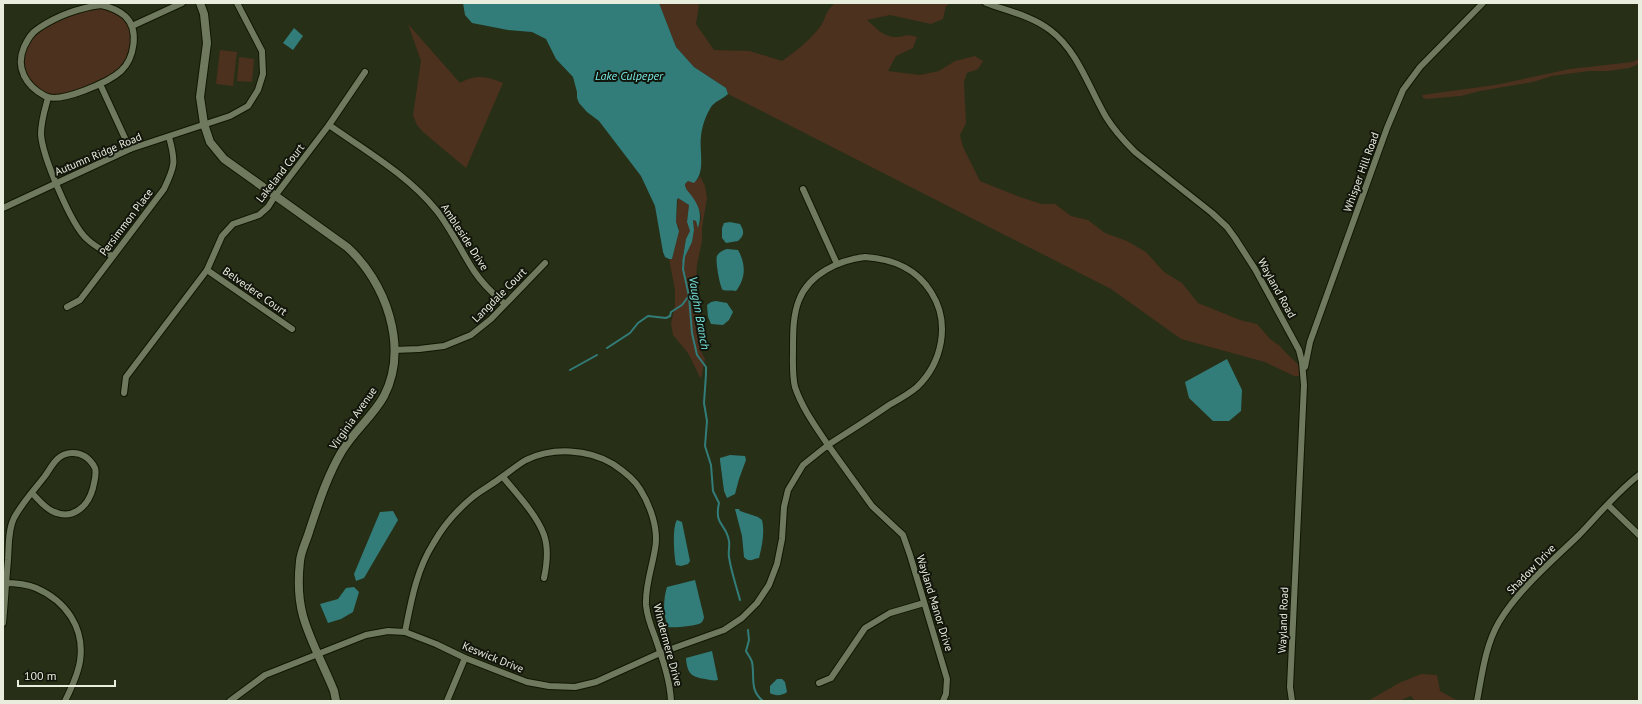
<svg xmlns="http://www.w3.org/2000/svg" width="1642" height="704" font-family="'PT Sans',sans-serif">
	<style>
		.green { fill: #4b311e }
		.water { fill: #327d7a }
		.lines { fill: none; stroke-linecap: round; stroke-linejoin: round }
		.stream { stroke: #327d7a; stroke-width: 2 }
		.minor-casing { stroke: #101702; stroke-width: 8 }
		.tertiary-casing { stroke: #101702; stroke-width: 10 }
		.minor { stroke: #6f795e; stroke-width: 6 }
		.tertiary { stroke: #6f795e; stroke-width: 8 }
		.labels { text-anchor: middle; stroke-width: 4; stroke-linejoin: round; paint-order: stroke }
		.street-label { font-size: 11px; fill: #e8edde; stroke: #12150b }
		.water-label { font-size: 12px; font-style: italic; fill: #76e6e1; stroke: #12150b }
	</style>
	<rect width="100%" height="100%" fill="#272f16"/>
	<g class="green">
		<path d="M659,3h38l2,2 -3,19 18,26 36,1 32,10c12,-8 30,-23 38,-34 7,-10 4,-14 15,-24h116l-5,3 -3,13 -12,5 -41,-9 -23,5c8,7 16,17 28,17 11,0 10,-4 22,0l-4,11 -17,8 -8,15 32,4 19,-4 16,-10 20,-5 8,5 -5,8 -11,4 -3,9 2,41 -6,12 3,12 17,34 40,16 22,7h13l16,12 17,4 17,13 22,8 19,11 18,20 18,11 16,20 42,17 17,4 13,15 10,7 7,8 14,13v9h-7l-29,-14 -84,-23 -70,-50 -383,-195 -2,-6 -32,-21 -18,-20z"/>
		<path d="M101,5l14,4 17,17 1,21 -12,24 -21,13 -43,14h-9l-19,-13 -9,-18 3,-18 15,-21 44,-20z"/>
		<path d="M408,24l52,59c15,-9 27,-7 43,0l-37,85 -43,-36 -6,-7 -4,-10 8,-54z"/>
		<path d="M220,50l17,2 -4,34 -17,-2z"/>
		<path d="M239,57l15,2 -2,23 -15,-1z"/>
		<path d="M1639,59v5l-10,4 -21,3h-19l-37,5 -19,6 -53,9 -19,5 -35,3 -3,-1 -1,-3 73,-10 75,-16 62,-7z"/>
		<path d="M700,176l5,10 2,12 -5,30v13l-5,24 -1,16 4,47v21l5,10 -4,20 -13,-26 -15,-18 -2,-12 4,-17v-16l-6,-31h3l7,-31 -3,-5 2,-25 11,7 -2,17 3,9 -4,8 -4,23 10,-20 2,-12 -1,-10 3,1 2,6c1,-3 3,-6 3,-9 1,-12 -16,-25 -16,-34l3,-3 10,-1z"/>
		<path d="M1421,674l16,1 3,16 18,10h-43l-4,-5 -12,5h-31l31,-18z"/>
	</g>
	<g class="water">
		<path d="M463,3h196l17,44 18,20 32,21 2,6c-5,5 -13,7 -17,13 -5,8 -9,19 -10,29 -2,15 5,36 -7,47l-6,-2 -3,3c0,5 3,7 6,11 9,12 11,20 7,33l-2,-7 -3,-1 1,10 -2,12 -10,21 4,-24 4,-8 -3,-9 2,-17 -11,-7 -1,2 -1,22 3,9 -7,28h-3l-4,-2 -2,-5 -8,-46 -14,-30 -42,-55 -12,-9 -8,-9 -2,-5v-6l-4,-15 -17,-18 -10,-20 -14,-7 -24,-2 -36,-7 -7,-8z"/>
		<path d="M294,28l9,8 -10,14 -10,-7z"/>
		<path d="M730,222l10,2c4,7 5,11 -2,17l-12,2 -4,-5v-10l2,-5z"/>
		<path d="M727,249l11,1c8,14 8,28 -2,41 -4,-1 -10,0 -13,-1 -3,-2 -8,-30 -6,-34 2,-4 6,-6 10,-7z"/>
		<path d="M716,301l11,2 6,9 -4,8 -6,5 -12,-1 -3,-7 -1,-12 4,-3z"/>
		<path d="M1227,359l15,31 -1,21 -12,10h-16l-24,-23 -4,-16z"/>
		<path d="M730,455l15,1 1,4 -7,19 -4,15 -8,4 -3,-7 -4,-31v-2z"/>
		<path d="M735,509h4l1,2 18,6 4,3c3,12 0,26 -3,38 -6,1 -10,5 -15,-1l-2,-21z"/>
		<path d="M393,511l5,9 -34,58 -8,3 -2,-7 26,-62z"/>
		<path d="M677,520l5,2 8,39 -2,3 -7,2 -5,-1c-2,-8 -4,-38 1,-45z"/>
		<path d="M695,580l9,37c0,2 -2,5 -3,6 -6,3 -26,5 -33,4 -5,-12 -5,-27 -1,-40z"/>
		<path d="M354,587l5,5 -6,20 -12,7 -13,4 -8,-19 18,-5 8,-11z"/>
		<path d="M712,651l6,29c-4,1 -8,0 -13,-1 -14,-2 -18,-6 -19,-21z"/>
		<path d="M777,679h5l3,3 2,10c-5,4 -12,4 -17,1v-7z"/>
	</g>
	<g class="lines">
		<g class="stream">
			<path d="M684,257l-1,12 6,27 3,37 5,22 9,12v7l-2,29 3,18 -2,25 6,19 2,26 6,12c-5,23 7,20 10,38 1,5 -1,11 0,16 2,14 7,28 11,43"/>
			<path d="M607,348l23,-15 8,-10 10,-7 18,2 4,-2 1,-4 11,-7 6,-8"/>
			<path d="M570,370l27,-15"/>
			<path d="M748,630l1,10 -3,11c2,4 5,7 6,11 3,15 -3,28 11,39"/>
		</g>
		<g class="minor-casing">
			<g id="minor">
				<path d="M986,3c22,8 46,13 64,27 28,21 39,58 56,87 8,13 18,24 29,35l77,61 15,14 8,11 20,31 44,81 3,12 2,23 -14,302 2,14"/>
				<path d="M101,5c9,2 17,5 24,11 15,14 9,43 -4,55 -12,11 -61,33 -76,25 -19,-10 -30,-28 -21,-49 4,-8 7,-14 15,-19 18,-12 40,-20 62,-23z"/>
				<path d="M132,26l50,-23"/>
				<path d="M100,84l30,65"/>
				<path d="M48,98c-3,11 -7,23 -7,36 1,21 30,91 46,105 7,7 17,12 25,17"/>
				<path d="M329,125c37,26 79,50 108,86 14,18 24,40 37,60 8,12 19,23 31,33"/>
				<path d="M803,189l34,75"/>
				<path d="M3,208l127,-59 100,-33 18,-10 10,-16 5,-16 -1,-23 -25,-48"/>
				<path d="M865,257c28,2 51,11 66,35 20,31 11,71 -14,95 -8,7 -19,13 -28,18 -20,14 -41,27 -61,40 -12,-18 -26,-37 -33,-58 -3,-12 -2,-27 -2,-39 0,-16 0,-33 6,-48 10,-26 40,-40 66,-43z"/>
				<path d="M207,270l85,59"/>
				<path d="M67,307l13,-7 84,-111c11,-23 12,-27 5,-52"/>
				<path d="M394,350l25,-1 25,-3 27,-11 20,-16 54,-56"/>
				<path d="M1305,367l5,-25 77,-214 16,-38 17,-23 63,-64"/>
				<path d="M124,393l2,-16 81,-107 15,-34 11,-12 26,-9 9,-8 7,-11 54,-71 36,-53"/>
				<path d="M503,477c13,16 34,38 41,58 5,14 3,29 0,43"/>
				<path d="M1608,505l31,30"/>
				<path d="M3,583c10,0 24,1 33,5 30,13 49,40 44,73 -2,13 -9,28 -15,40"/>
				<path d="M3,623c2,-21 3,-42 5,-63 1,-14 0,-30 6,-42 8,-15 21,-29 31,-42 7,-10 12,-22 26,-23 10,-1 19,5 24,15 2,7 -1,14 -2,20 -5,19 -21,33 -41,23 -8,-4 -14,-12 -20,-18"/>
				<path d="M405,632c6,-30 11,-61 28,-88 10,-18 25,-35 41,-48 8,-6 17,-11 25,-17 9,-6 18,-14 27,-19 27,-13 62,-11 87,4 9,6 21,15 27,25 10,16 19,40 15,60 -3,19 -10,37 -9,56 1,11 5,22 9,32 7,21 15,42 16,64"/>
				<path d="M819,683l12,-5 34,-50 25,-15 34,-10"/>
				<path d="M230,701l35,-26 101,-40 22,-4 17,1 31,12 29,14 62,24 22,4 26,1 21,-5 64,-29 64,-23 18,-12 15,-15 12,-18 8,-21 5,-25 2,-32 4,-17 15,-25 25,-20 44,61 31,29 7,20 37,124 -1,15 -3,7"/>
				<path d="M447,701l18,-43"/>
				<path d="M1477,701c5,-26 8,-55 22,-79 19,-32 53,-61 80,-87 19,-20 38,-43 60,-60"/>
			</g>
		</g>
		<g class="tertiary-casing">
			<path id="tertiary" d="M200,3l4,11 3,29 -7,54 4,27 6,18 14,17 123,88c39,35 62,100 37,149 -11,20 -30,35 -42,55 -15,25 -24,54 -33,81 -3,10 -8,19 -9,29 -2,18 -2,37 3,55 7,25 21,50 31,75l2,10"/>
		</g>
		<use href="#minor" class="minor"/>
		<use href="#tertiary" class="tertiary"/>
	</g>
	<g class="labels">
		<g class="street-label">
			<text transform="translate(98 154) rotate(-23)" y="4">Autumn Ridge Road</text>
			<text transform="translate(1361 172) rotate(-70)" y="4">Whisper Hill Road</text>
			<text transform="translate(280 173) rotate(-52)" y="4">Lakeland Court</text>
			<text transform="translate(126 222) rotate(-53)" y="4">Persimmon Place</text>
			<text transform="translate(465 237) rotate(57)" y="4">Ambleside Drive</text>
			<text transform="translate(1277 288) rotate(61)" y="4">Wayland Road</text>
			<text transform="translate(255 291) rotate(35)" y="4">Belvedere Court</text>
			<text transform="translate(499 295) rotate(-45)" y="4">Langdale Court</text>
			<text transform="translate(353 418) rotate(-55)" y="4">Virginia Avenue</text>
			<text transform="translate(1531 569) rotate(-46)" y="4">Shadow Drive</text>
			<text transform="translate(935 603) rotate(73)" y="4">Wayland Manor Drive</text>
			<text transform="translate(1283 620) rotate(-88)" y="4">Wayland Road</text>
			<text transform="translate(668 645) rotate(75)" y="4">Windermere Drive</text>
			<text transform="translate(493 657) rotate(22)" y="4">Keswick Drive</text>
		</g>
		<g class="water-label">
			<text x="629" y="80">Lake Culpeper</text>
			<text transform="translate(699 313) rotate(80)" y="4">Vaughn Branch</text>
		</g>
	</g>
	<rect width="1642" height="704" fill="none" stroke="#e8edde" stroke-width="8"/>
	<path d="M18 680v6h97v-6" fill="none" stroke="#e8edde" stroke-width="2"/>
	<text x="24" y="680" font-size="12" fill="#e8edde" stroke="#12150b" stroke-width="3" paint-order="stroke">100 m</text>
</svg>
